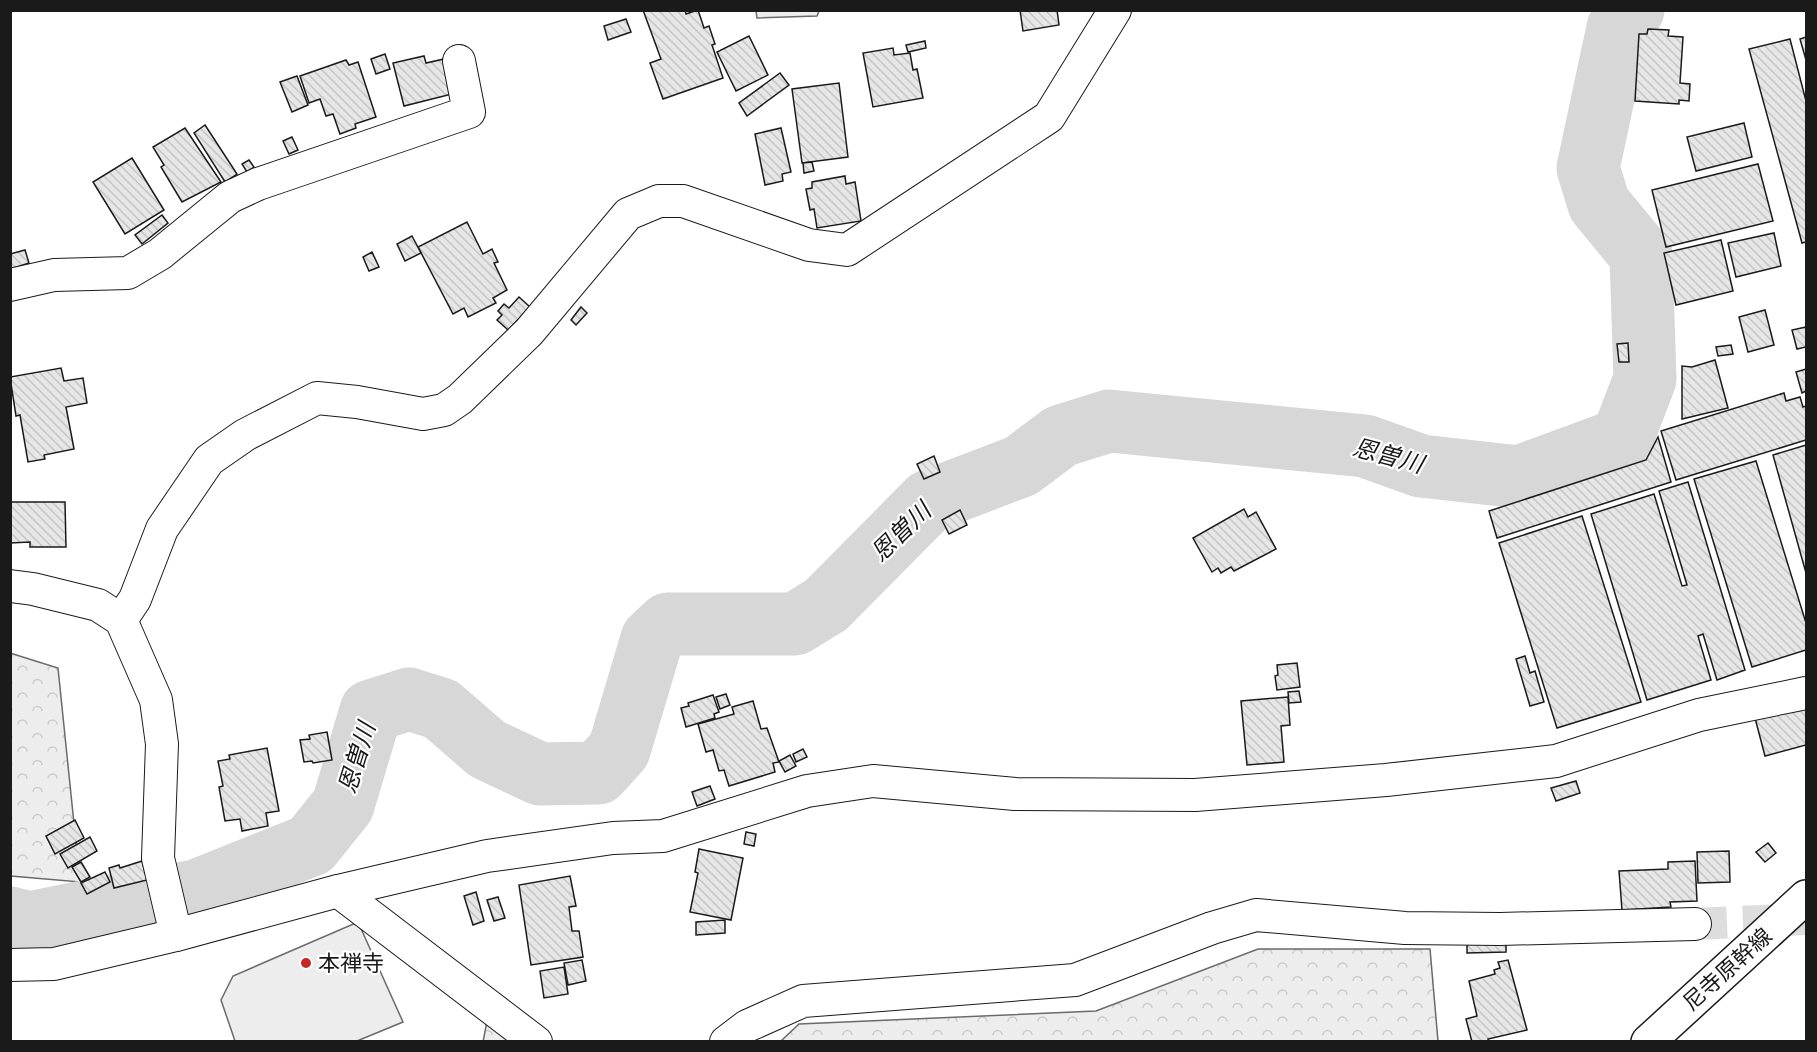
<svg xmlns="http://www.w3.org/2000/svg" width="1817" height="1052" font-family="Spectral,'Noto Sans JP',serif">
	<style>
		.built { fill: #ededed; stroke: #6a6a6a; stroke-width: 1.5 }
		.forest { fill: url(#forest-crowns); stroke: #6a6a6a; stroke-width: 1.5 }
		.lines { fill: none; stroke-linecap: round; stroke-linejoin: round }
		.river { stroke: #d7d7d7; stroke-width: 63 }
		.building { fill: url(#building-back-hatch); stroke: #1a1a1a; stroke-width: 1.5 }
		.street-tunnel { stroke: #ddd; stroke-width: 32; stroke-dasharray: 32 16; stroke-linecap: butt }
		.street-casing { stroke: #1a1a1a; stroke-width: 34 }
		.secondary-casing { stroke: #1a1a1a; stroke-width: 36 }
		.street { stroke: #fff; stroke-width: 32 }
		.secondary { stroke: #fff; stroke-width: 33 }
		.poi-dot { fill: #c62828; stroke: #fff; stroke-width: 2 }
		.labels { text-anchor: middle; stroke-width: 4.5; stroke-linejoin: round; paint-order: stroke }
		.poi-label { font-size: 22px; fill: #1a1a1a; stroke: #fff; text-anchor: start }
		.street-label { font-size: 22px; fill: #1a1a1a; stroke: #fff }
		.water-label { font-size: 24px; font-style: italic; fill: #1a1a1a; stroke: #fff }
	</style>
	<defs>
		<pattern id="forest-crowns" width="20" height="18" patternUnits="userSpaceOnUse" patternTransform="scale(1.5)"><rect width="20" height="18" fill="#ededed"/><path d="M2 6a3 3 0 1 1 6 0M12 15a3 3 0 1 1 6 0" fill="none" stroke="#cbcbcb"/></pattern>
		<pattern id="building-back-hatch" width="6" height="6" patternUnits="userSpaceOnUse" patternTransform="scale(1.5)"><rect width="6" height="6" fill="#e6e6e6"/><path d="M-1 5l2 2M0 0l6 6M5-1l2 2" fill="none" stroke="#c5c5c5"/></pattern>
	</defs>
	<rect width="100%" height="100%" fill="#fff"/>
	<path class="built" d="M358,922l45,100 -46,19h-122l-14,-41 12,-24z"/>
	<g class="forest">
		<path d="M756,11v-1l63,1 -2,5 -60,2z"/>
		<path d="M10,653l48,15 22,214 -69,-6z"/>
		<path d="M1258,949h172l8,92h-657l18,-17 297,-13z"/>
		<path d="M487,1021l23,21h-27z"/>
	</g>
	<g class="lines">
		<path class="river" d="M10,918l19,5 98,-20 69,-12 115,-46 32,-40 28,-94 38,-12 32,10 46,40 53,25 58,-1 21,-23 33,-111 16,-15h127l31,-19 103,-104 92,-35 40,-30 48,-15 256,25 56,20 98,11 103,-38 23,-60 -4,-124 -42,-51 -11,-36 30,-140 15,-18"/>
	</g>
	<g class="building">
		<path d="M643,10h42l1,4 12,-4 6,18 5,-2 6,18 -3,1 11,33 -60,21 -13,-36 11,-4z"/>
		<path d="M1020,10h37l2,15 -36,6z"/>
		<path d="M626,19l5,13 -23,8 -4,-14z"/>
		<path d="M1648,29l21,1 -1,6 15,1 -3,46 10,1 -1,17 -10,-1v4l-44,-3 4,-67h8z"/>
		<path d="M749,36l19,39 -32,16 -19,-39z"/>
		<path d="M1806,37v23l-6,-21z"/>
		<path d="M1790,39l16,62v141l-4,1 -53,-194z"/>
		<path d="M925,41l1,7 -18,4 -2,-7z"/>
		<path d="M893,48l1,7 16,-2 3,17 4,-1 6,29 -50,9 -10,-54z"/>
		<path d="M385,54l5,15 -14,5 -5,-15z"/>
		<path d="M424,56l2,7 18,-4 8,35 -48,12 -11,-43z"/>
		<path d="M346,60l3,5 9,-3 18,55 -21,7 1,4 -16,6 -7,-20 -7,2 -6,-17 -11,4 -9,-27z"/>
		<path d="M780,73l9,12 -42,31 -8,-13z"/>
		<path d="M297,76l11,29 -16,7 -12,-30z"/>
		<path d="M839,83l9,74 -46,6 -10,-74z"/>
		<path d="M1744,123l8,34 -56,14 -9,-34z"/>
		<path d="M205,125l32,49 -12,8 -31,-49z"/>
		<path d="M185,128l36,54 -39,20 -21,-35 3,-2 -11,-18z"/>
		<path d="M781,128l10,44 -9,2 1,7 -18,4 -10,-51z"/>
		<path d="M292,137l6,13 -9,4 -6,-13z"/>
		<path d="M132,158l32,52 -39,24 -32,-52z"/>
		<path d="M249,160l5,7 -7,5 -5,-8z"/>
		<path d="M812,162l2,9 -10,2 -1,-10z"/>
		<path d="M1758,164l15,57 -107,26 -14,-57z"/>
		<path d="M845,176l1,8 9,-2 6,39 -44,7 -3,-19 -4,1 -4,-21 6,-1v-6z"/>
		<path d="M162,215l6,8 -26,21 -7,-9z"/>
		<path d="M467,222l16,32 9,-5 6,13 -4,1 13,27 -14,8 3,5 -28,14 -4,-9 -11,6 -35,-67z"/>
		<path d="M1774,233l7,33 -45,11 -8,-34z"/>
		<path d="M412,236l9,17 -16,8 -8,-17z"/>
		<path d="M1721,240l12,51 -57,14 -12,-52z"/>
		<path d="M25,250l4,13 -18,6 -1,-15z"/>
		<path d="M372,252l7,15 -10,4 -6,-14z"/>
		<path d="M519,297l11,10 -22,23 -11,-10 5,-5 -4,-4 6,-7 5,4z"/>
		<path d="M581,307l6,6 -11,12 -5,-5z"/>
		<path d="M1765,310l9,35 -26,7 -9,-35z"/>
		<path d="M1806,327v20l-9,2 -5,-19z"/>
		<path d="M1628,343l1,19h-10l-2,-18z"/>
		<path d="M1731,345l2,9 -15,2 -2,-9z"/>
		<path d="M1715,360l13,48 -46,11v-53l10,1z"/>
		<path d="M61,368l3,13 19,-3 4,25 -21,4 8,42 -30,6 1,4 -17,3 -8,-47 -4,1 -6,-39z"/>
		<path d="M1806,369v22l-4,2 -6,-21z"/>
		<path d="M1784,393l2,8 14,-4 3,10 3,-1v34l-130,40 -15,-49z"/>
		<path d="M1658,437l13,45 -174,56 -8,-27 157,-51z"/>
		<path d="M1806,445v128l-33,-118z"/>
		<path d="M934,456l6,16 -16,7 -7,-15z"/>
		<path d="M1756,461l50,162v27l-54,17 -58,-188z"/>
		<path d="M1688,482l57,188 -28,10 -14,-46 -5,2 13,44 -64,20 -56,-186 63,-20 28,92 5,-1 -28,-94z"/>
		<path d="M10,502h55l1,45h-36v-5l-20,1z"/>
		<path d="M1244,509l4,8 8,-5 20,37 -42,22 -3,-4 -10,6 -3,-5 -6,4 -19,-34z"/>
		<path d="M960,510l7,15 -18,9 -7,-14z"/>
		<path d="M1582,516l59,186 -84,26 -58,-185z"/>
		<path d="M1525,656l5,17 5,-2 9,31 -14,4 -14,-47z"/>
		<path d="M1297,663l3,24 -23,3 -2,-14 3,-1 -1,-10z"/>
		<path d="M1299,691l2,11 -12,1 -1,-11z"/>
		<path d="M726,694l4,11 -10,4 -4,-12z"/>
		<path d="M713,695l6,17 -5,2 1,4 -29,9 -5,-19 8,-2 -1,-3z"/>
		<path d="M1288,697l2,28 -9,1 3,36 -37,3 -6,-64z"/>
		<path d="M753,701l8,28 6,-1 12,34 -6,1 2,9 -46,14 -5,-16 -5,1 -6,-21 -7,2 -8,-28 36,-10 -2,-7z"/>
		<path d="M1806,704v41l-41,11 -10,-38z"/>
		<path d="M327,732l5,28 -19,3 -1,-2 -8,1 -4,-22 10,-1 -1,-4z"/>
		<path d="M267,748l12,63 -13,2 2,13 -26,5 -2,-12 -15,2 -6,-34 4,-1 -5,-25 12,-2 -1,-4z"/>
		<path d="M803,749l4,8 -11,5 -3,-8z"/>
		<path d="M790,755l6,11 -11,6 -6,-11z"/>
		<path d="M1576,781l4,12 -24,8 -5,-13z"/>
		<path d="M710,786l5,13 -18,7 -5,-14z"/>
		<path d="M75,820l9,18 -29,16 -9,-18z"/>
		<path d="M746,832l10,2 -2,12 -10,-2z"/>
		<path d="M90,837l7,14 -29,17 -8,-14z"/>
		<path d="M1768,843l8,10 -11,9 -9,-10z"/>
		<path d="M699,849l44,9 -12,62 -41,-8 8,-39 -3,-1z"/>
		<path d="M1729,851l1,31 -32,1 -1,-31z"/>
		<path d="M142,861l5,19 -33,8 -5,-20 10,-3 1,3z"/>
		<path d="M1695,861l2,40 -27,1 1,5 -49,3 -3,-39 49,-2v-7z"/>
		<path d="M81,862l9,15 -9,5 -9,-15z"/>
		<path d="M105,872l5,10 -23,12 -6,-11z"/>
		<path d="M570,876l6,30 -7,1 3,24h7l4,26 -52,8 -12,-80z"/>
		<path d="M476,892l8,29 -11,4 -9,-29z"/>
		<path d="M498,897l7,21 -11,3 -7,-21z"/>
		<path d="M725,920v13l-29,2v-13z"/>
		<path d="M1506,938v14l-39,1v-13z"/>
		<path d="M582,960l4,21 -18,4 -4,-22z"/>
		<path d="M1508,960l19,70 -39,9 1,3h-17l-6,-23 11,-3 -8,-35 26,-7 -1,-4 6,-2 -2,-6z"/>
		<path d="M564,967l4,27 -24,4 -4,-27z"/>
	</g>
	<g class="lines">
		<path class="street-tunnel" d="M1695,924l111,-5"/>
		<g class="street-casing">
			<g id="street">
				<path d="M10,285l44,-10 74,-2 32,-19 70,-57 28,-13 211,-72 -10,-51"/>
				<path d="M10,586l23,3 65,16 23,15 35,80 6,44 -4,114 18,77"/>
				<path d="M121,620l14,-21 27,-70 47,-69 36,-25 72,-37 40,4 66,12 21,-4 16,-11 69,-67 99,-118 31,-13h24l126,44 38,5 202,-133 66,-107"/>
				<path d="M338,891l198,151"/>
				<path d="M10,965l44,-1 122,-29 162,-44 149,-35 126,-18 50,-2 144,-45 66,-10 142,13 180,1 191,-15 170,-19 143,-46 107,-22"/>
				<path d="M726,1042l21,-16 56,-25 272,-21 137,-52 44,-13 149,13 95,1 195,-5"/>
			</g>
		</g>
		<g class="secondary-casing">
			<path id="secondary" d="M1648,1042l158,-145"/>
		</g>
		<use href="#street" class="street"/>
		<use href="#secondary" class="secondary"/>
	</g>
	<circle class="poi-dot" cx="306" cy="963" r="6"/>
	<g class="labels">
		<g class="poi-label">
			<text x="318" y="971">本禅寺</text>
		</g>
		<g class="street-label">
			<text transform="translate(1727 969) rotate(-42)" y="8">尼寺原幹線</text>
		</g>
		<g class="water-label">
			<text transform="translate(1388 456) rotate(15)" y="8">恩曽川</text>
			<text transform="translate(901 532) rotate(-44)" y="8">恩曽川</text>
			<text transform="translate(357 758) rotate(-73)" y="8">恩曽川</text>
		</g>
	</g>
	<rect width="1817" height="1052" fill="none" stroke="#1a1a1a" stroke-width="24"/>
</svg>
